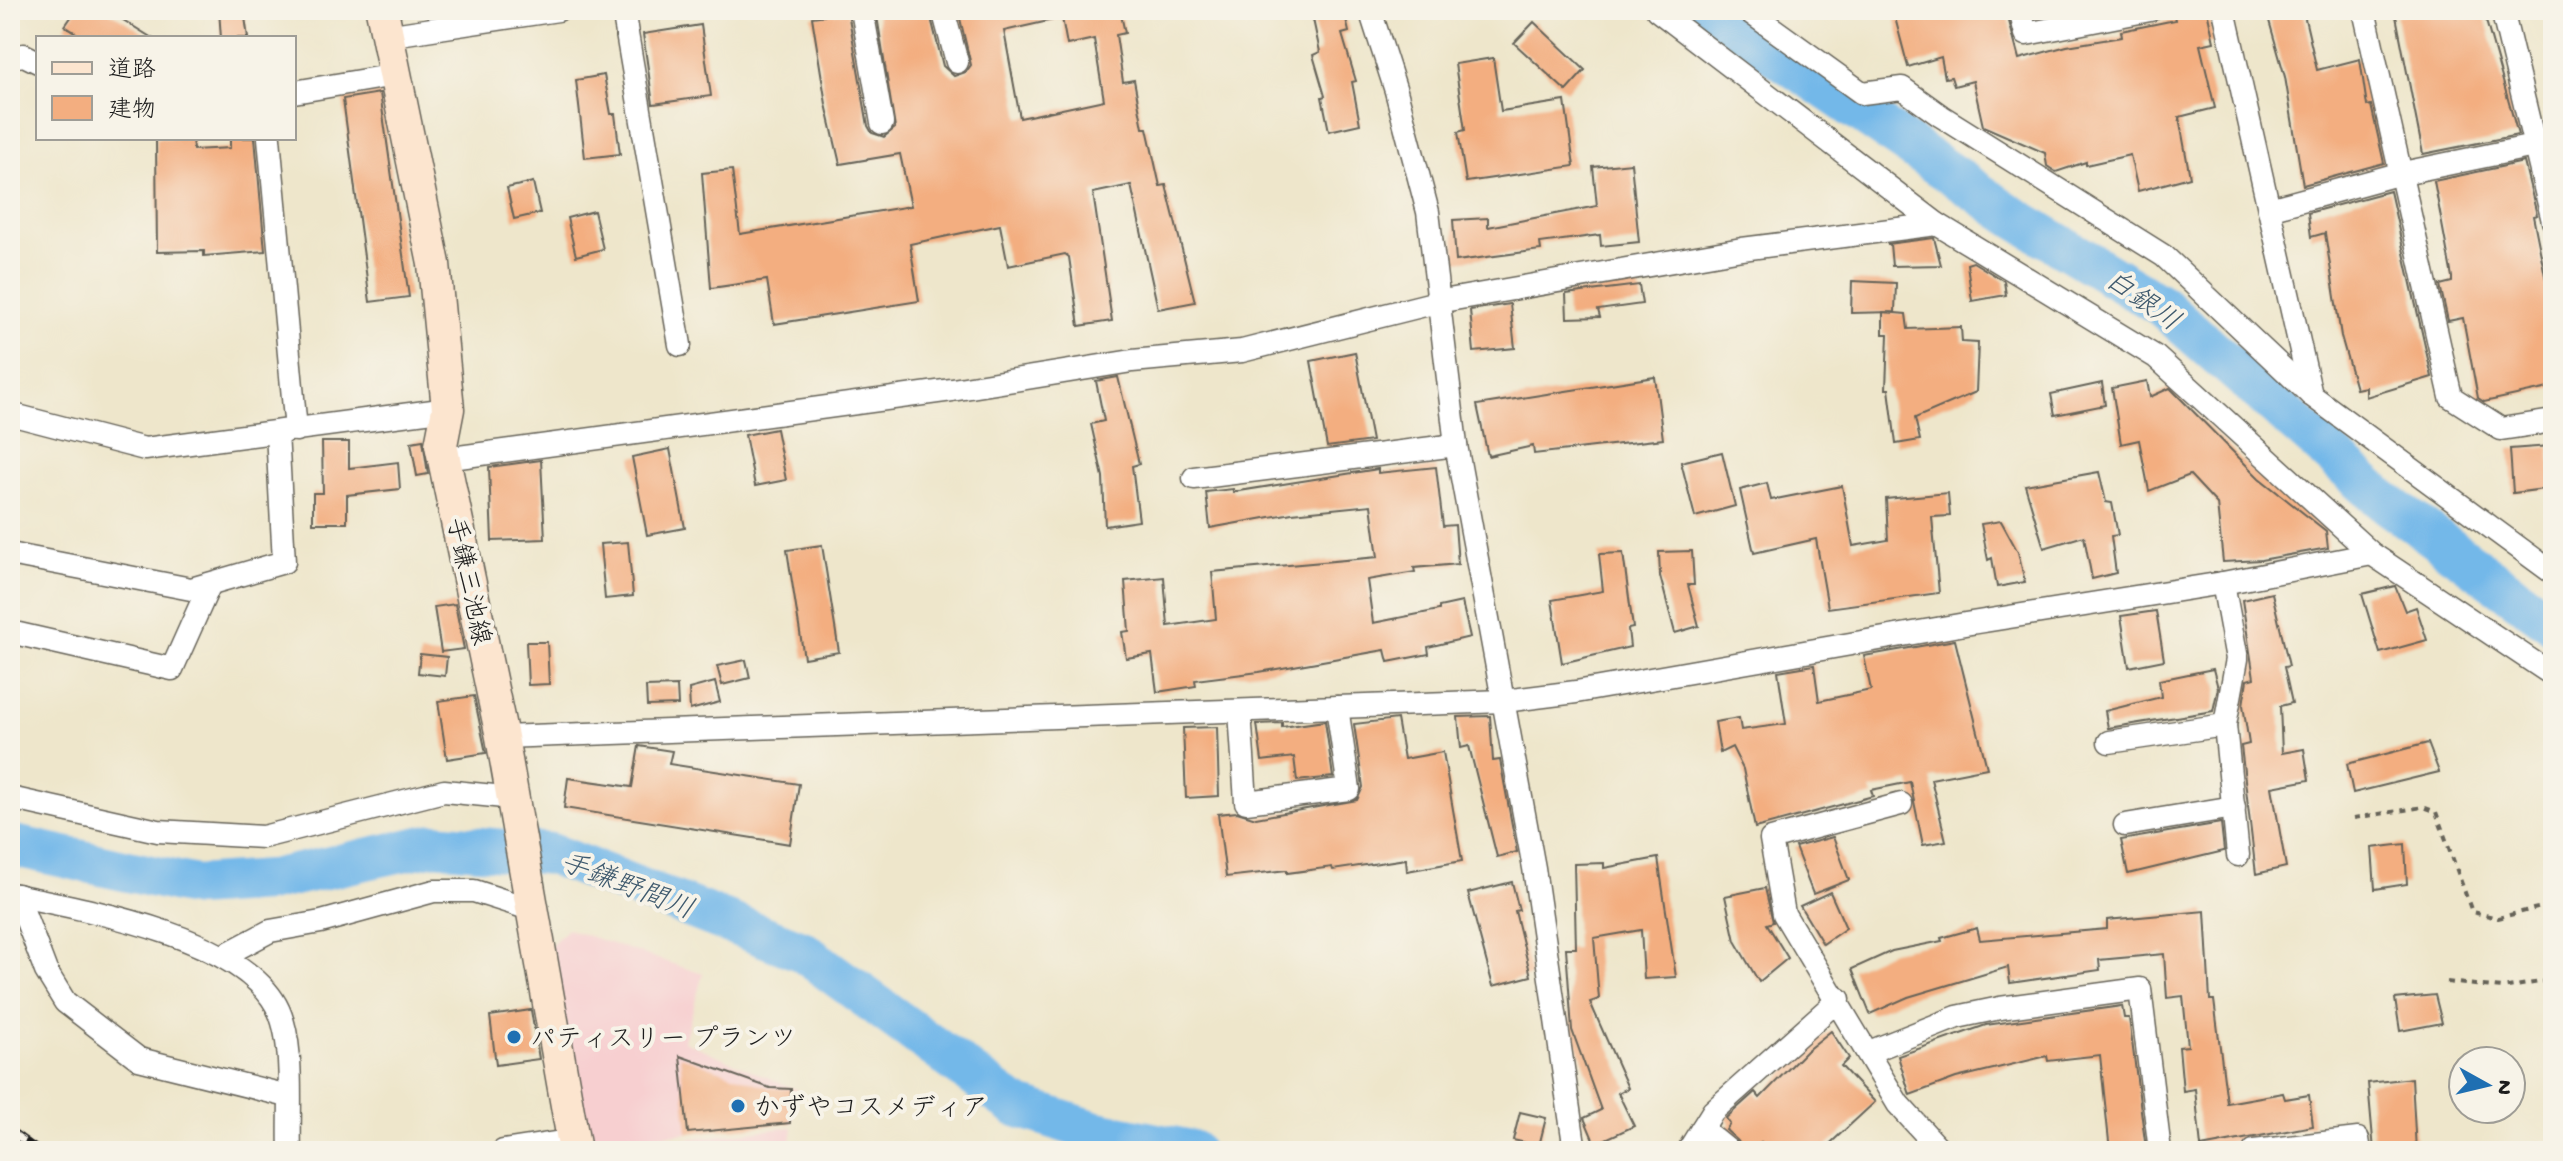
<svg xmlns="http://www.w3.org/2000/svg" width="2563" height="1161" font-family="'Gochi Hand','Klee One',sans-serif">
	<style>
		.built { fill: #f7cfd0 }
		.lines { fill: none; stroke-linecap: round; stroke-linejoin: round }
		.river { stroke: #73b8e9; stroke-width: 42 }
		.building { fill: #f3ae80; fill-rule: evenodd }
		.minor-casing { stroke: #666359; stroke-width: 25 }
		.secondary-casing { stroke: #666359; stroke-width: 35 }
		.path { stroke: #666359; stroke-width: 4; stroke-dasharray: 6 6; stroke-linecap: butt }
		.minor { stroke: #fff; stroke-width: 22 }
		.secondary { stroke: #fce5cf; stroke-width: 32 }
		.rail-casing { stroke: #1c1c1c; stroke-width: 9 }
		.rail { stroke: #f7f3e8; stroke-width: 6; stroke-dasharray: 18; stroke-linecap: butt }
		.poi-dot { fill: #1f6fb2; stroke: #f7f3e8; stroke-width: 3 }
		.labels { text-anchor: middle; stroke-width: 8; stroke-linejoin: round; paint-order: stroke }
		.street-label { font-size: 26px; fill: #1c1c1c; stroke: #f7f3e8 }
		.poi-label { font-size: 26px; fill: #1c1c1c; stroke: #f7f3e8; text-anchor: start }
		.water-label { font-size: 28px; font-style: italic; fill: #3f5a6e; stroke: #f7f3e8 }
	</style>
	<rect width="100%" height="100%" fill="#f7f3e8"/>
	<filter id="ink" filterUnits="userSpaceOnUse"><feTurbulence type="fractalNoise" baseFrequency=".0125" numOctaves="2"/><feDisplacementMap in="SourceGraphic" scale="16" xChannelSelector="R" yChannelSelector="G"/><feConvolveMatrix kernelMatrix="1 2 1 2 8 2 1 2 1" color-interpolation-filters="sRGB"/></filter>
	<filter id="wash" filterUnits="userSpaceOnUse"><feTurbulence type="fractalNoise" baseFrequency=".006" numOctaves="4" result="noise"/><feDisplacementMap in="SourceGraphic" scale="32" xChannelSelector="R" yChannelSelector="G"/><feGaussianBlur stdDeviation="1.8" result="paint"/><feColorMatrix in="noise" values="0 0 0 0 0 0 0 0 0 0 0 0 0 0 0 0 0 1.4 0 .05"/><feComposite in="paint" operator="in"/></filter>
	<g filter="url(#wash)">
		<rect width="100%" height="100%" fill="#eee6cb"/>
		<g class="built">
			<path d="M567,929l136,45 -19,67 113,49 -5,33 -209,20 -33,-197z"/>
			<path d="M793,1127l-3,24h-200l97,-12z"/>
		</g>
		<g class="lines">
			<g class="river">
				<path d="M1710,10l304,207 148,89 222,195 169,122"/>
				<path d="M10,845l186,41 71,-5 167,-37 117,10 251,97 212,154 79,26 99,20"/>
			</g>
		</g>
		<g id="blocks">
			<g class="building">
				<path d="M76,10h31l45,28h-68l-19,-12z"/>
				<path d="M219,10h25l4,28h-27z"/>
				<path d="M876,10h53l14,56 11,10 12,-4 5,-7 -13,-55h162l5,23 -9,2 7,47 11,-2 9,48h4l13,58 6,-1 29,117 -37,7 -27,-124 -38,8 19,128 -33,5 -10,-69 -4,-3 -57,12 -8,-41 -90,19 9,57 -145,23 -7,-44 -56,8 -9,-115 30,-3 8,64 171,-28 -11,-52 -60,10 -14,-60 -14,-87 36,-5 20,114 4,7 12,4 11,-9zM1062,18l5,27 27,-6 10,61 -84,18 -16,-87z"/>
				<path d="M1311,10h33l5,22 -7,2 14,47 -4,1 8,42 -31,7 -7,-34 3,-1 -12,-41 7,-3z"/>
				<path d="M1893,10h60l2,9 51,-9 13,49 48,-13 55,-9 -1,-6 54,-11 -2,-10h34l7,32 -14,3 15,63 -36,9 11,60 -52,14 -8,-36 -44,10v-3l-30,10 -9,-6 -2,-13 -62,-27 -10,-45 -19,5 -3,-9 -6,1 -4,-21 -33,10z"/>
				<path d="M2266,10h37l14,60 43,-11 7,47 4,-1 13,58 -81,22 -18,-108z"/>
				<path d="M2420,10h63l35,125 -95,19 -27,-138z"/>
				<path d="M1534,22l51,48 -19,21 -52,-48z"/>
				<path d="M701,25l10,71 -58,8 -10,-70z"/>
				<path d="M1493,58l8,53 64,-10 9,65 -108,16 -8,-50 7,-2 -10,-66z"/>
				<path d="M604,75l7,39h4l5,40 -35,4 -9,-78z"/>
				<path d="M380,93l29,204 -39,5 -27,-203z"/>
				<path d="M156,138h36l1,12 37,-2v-10h25l10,113 -61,5v-5l-47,1z"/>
				<path d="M2524,162l13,53 -4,1 20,99v72l-69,15 -6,-4 -15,-80 -15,3 -8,-36 12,-3v-5l-18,-96z"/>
				<path d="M1631,163l8,79 -38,4 -1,-11 -60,8 1,7 -85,11 -3,-41 35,-2v9l109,-21 -4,-39z"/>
				<path d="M533,182l7,31 -26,6 -7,-31z"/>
				<path d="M2390,191l42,186 -66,20v-10l-10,2 -15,-53 -16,-103 -14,4 -3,-24z"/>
				<path d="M594,211l9,38 -27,7 -9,-38z"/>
				<path d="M1934,238l7,27 -49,1 -2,-22h-3z"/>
				<path d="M1973,262l31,19 2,14 -34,6 -5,-37z"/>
				<path d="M1852,281l44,2 -1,29 -44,1z"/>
				<path d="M1639,285l3,19 -44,6 2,7 -33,1 -1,-24z"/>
				<path d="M1510,304l5,44 -41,4 -4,-42z"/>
				<path d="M1883,312l23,2 2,15 53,-2 1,15 16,1 -2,49 -61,26 5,22 -24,4 -7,-55h-3l2,-55h-5z"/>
				<path d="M1355,352l17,89 -45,6 -16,-86z"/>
				<path d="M1118,377l21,87 -7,2 7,55 -34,5 -2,-49 -12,-53 13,-3 -8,-40z"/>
				<path d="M1655,377l8,62 -129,15 -1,-8 -45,10 -11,-51z"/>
				<path d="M2147,381l3,16 20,-9 89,90 67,53 2,17 -67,12 -38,2 -6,-58 -27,-29 -41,16 -10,-51 -18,4 -9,-56z"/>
				<path d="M2102,383l3,22 -50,10 -4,-21z"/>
				<path d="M776,429l10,51 -31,6 -10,-51z"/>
				<path d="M423,440l5,34 -11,2 -6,-34z"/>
				<path d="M322,442h27v26l49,-6 2,27 -53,6v28h-34v-30h10z"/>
				<path d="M2550,446l2,42 -39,5 -3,-44z"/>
				<path d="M670,449l15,79 -38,7 -15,-78z"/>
				<path d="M1722,452l13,54 -40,11 -14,-55z"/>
				<path d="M541,460l4,79 -53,2 -3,-74z"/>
				<path d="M1436,467l7,59 12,-1 3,39 -44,4 1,4 -48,8 6,43 66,-13v-3l23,-5 8,35 -42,10 1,7 -41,8 -3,-12 -126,22 -64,8 1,6 -39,6 -5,-38 -26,4 -4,-26 7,-1 -4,-50 39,-4 4,49 48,-7 -4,-47 166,-15 -7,-52 -79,8 -82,15 -4,-36 27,-3v3l145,-23v4z"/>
				<path d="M2099,472l7,30 6,1 6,32 -7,1 5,37 -24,6 -8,-43 -40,12 -19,-63z"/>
				<path d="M1767,483l4,17 71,-14 11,60 35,-6 -2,-41 62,-6 2,23 -18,1 7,76 -111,15 -12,-69 -62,14 -14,-63z"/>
				<path d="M2001,521l17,31 7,30 -28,5 -5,-29 -4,2 -7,-36z"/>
				<path d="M628,542l5,54 -28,3 -5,-55z"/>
				<path d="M822,545l17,107 -35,6 -17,-108z"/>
				<path d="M1692,551l2,34h-6l11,41 -24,7 -15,-57 -1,-24z"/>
				<path d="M1623,553l10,75 -5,1 2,18 -68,16 -10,-63 51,-9 -4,-37z"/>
				<path d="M2395,586l10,25 11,-4 11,33 -47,13 -18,-59z"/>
				<path d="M2272,593l17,73 -5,1 8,36 -12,3 2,47 22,-4 5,31 -37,7 14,80 -30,7 -15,-128 8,-2 -6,-39 4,-25 7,-2 -12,-78z"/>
				<path d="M455,604l9,45 -23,3 -7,-45z"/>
				<path d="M2156,611l8,49 -35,7 -8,-51z"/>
				<path d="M1955,640l32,128 -56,11 15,62 -23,4 -13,-63 -39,8 2,6 -118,32 -12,-59 -11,-22 -12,6 -5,-31 24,-4 2,12 45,-6 -8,-53 36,-6 5,36 52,-11 -7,-34z"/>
				<path d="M526,642h21l2,42 -21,1z"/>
				<path d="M420,654l27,3 -2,19 -27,-3z"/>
				<path d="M746,660l4,18 -28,7 -5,-19z"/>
				<path d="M2213,669l5,19 -5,23 -105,17 -3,-17 56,-14 -2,-17z"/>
				<path d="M715,682l5,20 -30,8 -1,-21z"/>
				<path d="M677,686l1,19 -31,1 -1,-19z"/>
				<path d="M474,696l12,57 -39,6 -9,-58z"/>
				<path d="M1490,716l3,45 7,-1 17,92 -20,5 -28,-111 -8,2 -3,-31z"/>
				<path d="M1397,719l7,40 39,-7 19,109 -55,10 -1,-12 -73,11 -1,-3 -45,6v-3l-61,7 -8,-63 19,-2 19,6 101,-18 6,-13 -9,-63z"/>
				<path d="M1325,721l8,56 -36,4 -3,-24 -32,4 -5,-37 25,-1v4z"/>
				<path d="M1217,727l2,69 -33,2 -3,-70z"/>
				<path d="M2428,743l11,29 -86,21 -6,-29z"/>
				<path d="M639,746l33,5 -3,13 130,20 -9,60 -226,-36 4,-30 64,9z"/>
				<path d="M2221,823l3,28 -96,23 -7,-34z"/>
				<path d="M1833,837l16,43 -36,14 -18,-47z"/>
				<path d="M2405,844l2,40 -32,5 -3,-41z"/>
				<path d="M1658,858l18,119 -32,2 -3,-49 -47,8 5,61 -9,3 38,86 -10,5 16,33 -39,18 -11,-26 17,-8 -29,-80 -6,-82h10l-2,-84 30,-1v5z"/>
				<path d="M1512,882l7,28 -4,1 16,65 -38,10 -25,-93z"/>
				<path d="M1765,888l8,34 -6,2 21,34 -29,24 -24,-41 -10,-45z"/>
				<path d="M1830,892l16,36 -23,16 -23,-38z"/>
				<path d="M2205,911l5,89h4l13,103 56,-10 2,6 24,-4 4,31 -112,21 -6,-58 -12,2 -4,-44 9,-1 -5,-50 -16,2 -3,-44 -65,6 1,10 -90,13 -2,-16 -100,30 -38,17 -18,-45 40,-18 50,-10 -1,-3 36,-10 3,12 127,-11v-9z"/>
				<path d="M2435,995l7,28 -42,8 -5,-32z"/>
				<path d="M2122,1006l2,12h5l17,131 -36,2 -10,-96 -52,6 -1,-5 -91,22 -46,17 -12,-39 88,-31z"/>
				<path d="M531,1010l8,49 -43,6 -6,-49z"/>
				<path d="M1831,1031l18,27 -8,8 34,36 -53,49h-52l-9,-9 -9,9h-9l-5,-10 -12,-11 4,-6 -4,-6 29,-26 5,6 46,-47z"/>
				<path d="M680,1056l90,32 21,1 -1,34 -102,10z"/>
				<path d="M2412,1078l4,73h-42l-6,-68z"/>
				<path d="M1520,1112l26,6 -7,28 -26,-6z"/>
			</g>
		</g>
	</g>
	<g filter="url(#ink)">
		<use href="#blocks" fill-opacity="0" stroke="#666359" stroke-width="2"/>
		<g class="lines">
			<g class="minor-casing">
				<g id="minor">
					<path d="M623,10l57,335"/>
					<path d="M862,10l20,113"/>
					<path d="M943,10l14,52"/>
					<path d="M1370,10l26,81 32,121 28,233 78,423 41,283"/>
					<path d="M1657,10l280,214 219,133 216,197 181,121"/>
					<path d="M1747,10l115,83 40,-5 39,28 223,140 147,139 242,178"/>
					<path d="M2020,10l6,24 124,-24"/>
					<path d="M2224,10l87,385"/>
					<path d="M2364,10l87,387 50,32 52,-8"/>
					<path d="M2502,10l51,211"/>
					<path d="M386,36l172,-26"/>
					<path d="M10,57l14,-2 14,7"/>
					<path d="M294,92l101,-17"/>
					<path d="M269,138l27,292"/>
					<path d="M2269,209l129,-35 155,-32"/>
					<path d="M10,414l135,35 303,-40"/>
					<path d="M444,459l508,-69 180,-29 110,-10 195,-49 305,-53 195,-25"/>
					<path d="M1194,478l262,-33"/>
					<path d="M10,554l181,35 93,-27 -7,-130"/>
					<path d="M10,632l162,37 38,-85"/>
					<path d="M1240,711l6,91 103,-13 -12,-82"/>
					<path d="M502,737l1002,-36 72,-9 389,-68 258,-41"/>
					<path d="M2109,742l116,-17"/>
					<path d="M10,798l148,33 105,6 181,-46 70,7"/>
					<path d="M1901,804l-130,35 13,75 114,190 43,47"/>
					<path d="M2125,825l109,-18"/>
					<path d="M2238,855l-13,-130 12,-66 -14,-76 149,-29"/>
					<path d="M10,894c73,15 227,41 266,111 20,36 12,105 14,146"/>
					<path d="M17,895l29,76 19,31 74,57 149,37"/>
					<path d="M223,956l47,-25 51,-9 113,-31h40l56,18"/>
					<path d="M1869,1052l88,-35 43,-9 140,-19 20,162"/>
					<path d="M1702,1129l27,22"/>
					<path d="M503,1151l71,-11"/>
					<path d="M1688,1151l25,-40 126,-112"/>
					<path d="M2254,1151l104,-12 2,12"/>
				</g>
			</g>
			<g class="secondary-casing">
				<path id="secondary" d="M382,10l52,254 14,145 -7,36 61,292 73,414"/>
			</g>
			<g class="path">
				<path d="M2354,818l69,-11 13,5 36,100 26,6 55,-14"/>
				<path d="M2447,982l55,6 51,-8"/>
			</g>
			<use href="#minor" class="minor"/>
			<use href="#secondary" class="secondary"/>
			<g class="rail-casing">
				<path id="rail" d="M10,1131l28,20"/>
			</g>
			<use href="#rail" class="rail"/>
		</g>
	</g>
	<g class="poi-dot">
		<circle cx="514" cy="1037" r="8"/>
		<circle cx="738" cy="1106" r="8"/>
	</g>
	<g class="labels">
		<g class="street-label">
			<text transform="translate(470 581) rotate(78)" y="9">手鎌三池線</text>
		</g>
		<g class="poi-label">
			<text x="530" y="1046">パティスリー プランツ</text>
			<text x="754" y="1115">かずやコスメディア</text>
		</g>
		<g class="water-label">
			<text transform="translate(2144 299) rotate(35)" y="10">白銀川</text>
			<text transform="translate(628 884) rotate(21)" y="10">手鎌野間川</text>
		</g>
	</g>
	<rect width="2563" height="1161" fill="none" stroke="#f7f3e8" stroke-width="40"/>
	<rect x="36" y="36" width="260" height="104" fill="#f7f3e8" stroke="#9f9d96" stroke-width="2"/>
	<rect x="52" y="62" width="40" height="12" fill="#fce5cf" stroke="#9f9d96" stroke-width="2"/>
	<text x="108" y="76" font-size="24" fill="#1c1c1c">道路</text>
	<rect x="52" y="96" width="40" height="24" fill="#f3ae80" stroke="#9f9d96" stroke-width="2"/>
	<text x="108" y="116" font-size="24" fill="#1c1c1c">建物</text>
	<g transform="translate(2487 1085) rotate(98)"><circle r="38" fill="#f7f3e8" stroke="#9f9d96" stroke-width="2"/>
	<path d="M0-6L14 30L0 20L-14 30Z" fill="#1f6fb2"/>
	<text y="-12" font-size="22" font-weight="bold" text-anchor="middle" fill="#1c1c1c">N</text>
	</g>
</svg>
